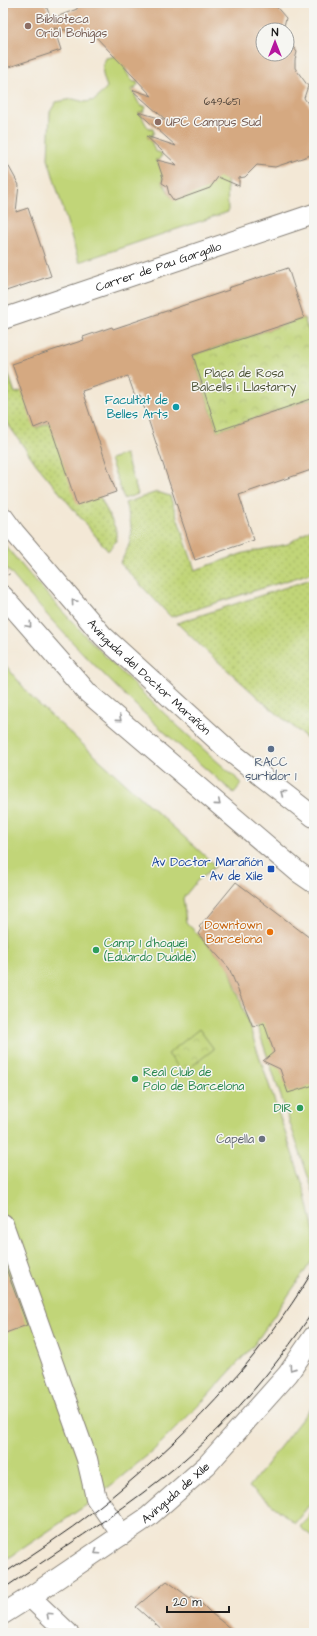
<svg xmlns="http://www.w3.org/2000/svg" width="317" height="1636" font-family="'Architects Daughter',sans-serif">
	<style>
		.grass { fill: #c1d578; stroke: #6e784a }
		.park { fill: url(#park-crowns); stroke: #6e784a }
		.garden { fill: url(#garden-dots); stroke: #6e784a }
		.building { fill: #d5a981 }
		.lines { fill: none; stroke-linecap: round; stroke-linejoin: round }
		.minor-casing { stroke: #888279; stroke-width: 22 }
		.path { stroke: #888279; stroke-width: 2.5; stroke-dasharray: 1 3; stroke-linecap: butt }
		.minor { stroke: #fff; stroke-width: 20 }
		.tram { stroke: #1c1c1c; stroke-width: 1 }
		.oneway { stroke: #999 }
		.education-dot { fill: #8d6e63; stroke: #f6f6f2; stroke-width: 1.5 }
		.culture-dot { fill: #0f9aa8; stroke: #f6f6f2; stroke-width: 1.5 }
		.service-dot { fill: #5c6f8a; stroke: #f6f6f2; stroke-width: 1.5 }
		.transit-dot { fill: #1a4fb4; stroke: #f6f6f2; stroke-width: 1.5 }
		.food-dot { fill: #e8710a; stroke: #f6f6f2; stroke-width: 1.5 }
		.leisure-dot { fill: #2e9e5b; stroke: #f6f6f2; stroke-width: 1.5 }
		.worship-dot { fill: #6b7280; stroke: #f6f6f2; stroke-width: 1.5 }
		.labels { text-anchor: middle; stroke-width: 3; stroke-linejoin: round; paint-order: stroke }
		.number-label { font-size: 10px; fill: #4a3f35 }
		.education-label { font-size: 12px; fill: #785e54; stroke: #f6f6f2; text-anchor: start }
		.street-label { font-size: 12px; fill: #1c1c1c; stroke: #f6f6f2 }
		.park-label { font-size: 12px; fill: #4e5438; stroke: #f6f6f2 }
		.culture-label { font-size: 12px; fill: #0d838f; stroke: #f6f6f2; text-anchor: end }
		.service-label { font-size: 12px; fill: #4e5e75; stroke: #f6f6f2 }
		.transit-label { font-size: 12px; fill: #164399; stroke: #f6f6f2; text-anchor: end }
		.food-label { font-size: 12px; fill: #c56008; stroke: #f6f6f2; text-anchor: end }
		.leisure-label { font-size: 12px; fill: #27864d; stroke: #f6f6f2; text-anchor: start }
		.worship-label { font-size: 12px; fill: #5b616d; stroke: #f6f6f2; text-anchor: end }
	</style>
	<defs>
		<pattern id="park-crowns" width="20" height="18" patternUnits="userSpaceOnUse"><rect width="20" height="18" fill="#c1d578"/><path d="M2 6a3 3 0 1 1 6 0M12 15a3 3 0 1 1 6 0" fill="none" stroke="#a5b667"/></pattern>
		<pattern id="garden-dots" width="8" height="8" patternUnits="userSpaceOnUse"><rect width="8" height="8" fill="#c1d578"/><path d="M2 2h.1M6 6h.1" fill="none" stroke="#a5b667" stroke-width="1.8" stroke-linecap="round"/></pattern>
	</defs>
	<rect width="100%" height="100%" fill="#f6f6f2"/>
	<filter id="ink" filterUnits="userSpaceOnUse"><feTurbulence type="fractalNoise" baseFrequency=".025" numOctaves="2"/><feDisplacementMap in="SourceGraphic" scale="8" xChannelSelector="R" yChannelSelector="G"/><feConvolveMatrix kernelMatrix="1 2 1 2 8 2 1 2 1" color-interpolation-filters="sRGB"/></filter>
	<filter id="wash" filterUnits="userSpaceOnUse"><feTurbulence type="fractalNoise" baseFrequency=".012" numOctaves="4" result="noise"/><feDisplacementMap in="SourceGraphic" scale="16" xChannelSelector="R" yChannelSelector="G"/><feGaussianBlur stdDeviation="0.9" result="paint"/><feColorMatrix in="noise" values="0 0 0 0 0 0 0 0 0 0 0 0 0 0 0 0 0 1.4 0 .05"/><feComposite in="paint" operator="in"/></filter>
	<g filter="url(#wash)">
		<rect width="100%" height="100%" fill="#f3e8d6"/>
		<g class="grass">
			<path d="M120,55c3,8 7,22 14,27h3l1,3 -3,2 1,2h-5c5,5 5,12 10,17h4l1,2 -3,2 1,2h-5c5,6 5,12 11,17h3l1,4 -2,1v3h-5l4,4 4,10 6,2 1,3 -2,1v3h-5c7,6 9,14 7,23 5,4 6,10 10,15l42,-23 9,2 4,4 1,31 -149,50 -31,-103 2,-47 6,-10 17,-3 12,3 10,-2 12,-13c-4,-11 -7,-18 -1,-29z"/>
			<path d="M125,454l13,40 -14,5 -14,-40z"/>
			<path d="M3,543c72,88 153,166 239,240l-8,10c-83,-70 -162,-145 -231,-229z"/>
			<path d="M3,662l30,37 183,167 -19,15 -14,17 3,24 43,45 76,224 9,41v26l-60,87 -49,54 -51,51 -66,54 -85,58z"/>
			<path d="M314,1004v190l-58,-171z"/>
			<path d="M314,1403v96l-19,24 -46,-36z"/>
			<path d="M314,1509v29l-14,-11z"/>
		</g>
		<g class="park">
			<path d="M304,318l10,28v52l-97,33 -24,-76z"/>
			<path d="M199,1029l15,20 -31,24 -15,-19z"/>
		</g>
		<g class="garden">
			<path d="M3,358l12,35 8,-2 13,37 19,-7 40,66 18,36 3,7v11l-8,10 -72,-87 -33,-47z"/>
			<path d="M157,492l13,4 25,74 49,-17 44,-9 26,-17v45l-143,45 -51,-54c14,-24 14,-33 5,-60z"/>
			<path d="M314,578v166l-51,-42 -61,-55 -25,-24z"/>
		</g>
		<g id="blocks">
			<g class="building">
				<path d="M3,3h42l6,16 26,-10 1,-6h195l13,15 -3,12h-20v24h24v-15l10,13 -2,8v8l13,18 -4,12 10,14v42l-39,13 -18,-2 -12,12 -6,1v8l-21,-9 -8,11 -36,13 -5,-7 -2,-8 -5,-3 1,-5 -6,-18 20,5 -31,-29 30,10 -38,-34 28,8 -33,-29 1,-1 18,6 -58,-61 -40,-7 7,22 -58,19z"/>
				<path d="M3,156l16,29 -3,27 12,-4 23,68 -48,16z"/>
				<path d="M288,268l16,50 -111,37 24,76 97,-33v71l-75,26 15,45 -59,20 -55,-165 -5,1 -7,-20 -46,15 34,101 -39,13 -28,-83 -15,6 -22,-64 72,-24 -1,-3 29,-10 1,2 116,-39 -1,-2z"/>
				<path d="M236,882l78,59v144l-26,8 -8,-24 -17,-8 11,-9 -10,-29 -11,4 -24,-59 -31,-34 3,-5 -2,-2z"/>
				<path d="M3,1266h2l22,59 -24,9z"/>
				<path d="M167,1581l23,17 2,-2 8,6 11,11 25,20h-71l-29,-26z"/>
			</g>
		</g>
	</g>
	<g filter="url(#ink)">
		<use href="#blocks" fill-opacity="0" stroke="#888279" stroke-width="1"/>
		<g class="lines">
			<g class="minor-casing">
				<g id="minor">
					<path id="s1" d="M3,319l311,-105"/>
					<path id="s2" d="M3,517l11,15 89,104 124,113 87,68"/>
					<path d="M3,596l85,97 210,179 16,11"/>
					<path d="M3,1224l84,235 9,39 26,37"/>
					<path d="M30,1597l38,36"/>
					<path id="s3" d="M3,1614l27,-17 118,-80 59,-52 81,-91 26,-38"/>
				</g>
			</g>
			<path class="path" d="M3,568l8,9"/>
			<use href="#minor" class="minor"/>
			<g class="tram">
				<path d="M3,1574c31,-21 63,-41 92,-64 88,-69 161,-145 219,-241"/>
				<path d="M3,1589c53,-37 109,-71 159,-111 60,-47 110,-105 152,-168"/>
			</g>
		</g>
		<defs><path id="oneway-chevron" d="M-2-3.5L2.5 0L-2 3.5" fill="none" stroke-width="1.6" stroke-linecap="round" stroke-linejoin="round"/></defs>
		<g class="oneway">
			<use href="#oneway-chevron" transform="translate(74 602) rotate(-131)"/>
			<use href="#oneway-chevron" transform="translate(29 625) rotate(49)"/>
			<use href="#oneway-chevron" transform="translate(119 719) rotate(40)"/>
			<use href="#oneway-chevron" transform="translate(283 793) rotate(-142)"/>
			<use href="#oneway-chevron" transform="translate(218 803) rotate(41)"/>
			<use href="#oneway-chevron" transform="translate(292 1368) rotate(125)"/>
			<use href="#oneway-chevron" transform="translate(97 1552) rotate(146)"/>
			<use href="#oneway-chevron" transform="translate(49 1615) rotate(-137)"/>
		</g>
	</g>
	<g class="education-dot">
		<circle cx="28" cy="26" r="4"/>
		<circle cx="158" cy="122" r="4"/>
	</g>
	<circle class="culture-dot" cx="176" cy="407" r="4"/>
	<circle class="service-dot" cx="271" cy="749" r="4"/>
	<rect class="transit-dot" x="267" y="865" width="8" height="8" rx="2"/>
	<circle class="food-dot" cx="270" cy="932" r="4"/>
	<g class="leisure-dot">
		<circle cx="96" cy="950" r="4"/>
		<circle cx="135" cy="1079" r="4"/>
		<circle cx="300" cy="1108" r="4"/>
	</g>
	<circle class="worship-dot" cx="262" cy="1139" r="4"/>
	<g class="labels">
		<g class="number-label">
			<text x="222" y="105">649-651</text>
		</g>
		<g class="education-label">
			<text x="36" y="23">Biblioteca<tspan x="36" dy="14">Oriol Bohigas</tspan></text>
			<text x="166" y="126">UPC Campus Sud</text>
		</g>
		<g class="street-label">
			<text dy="4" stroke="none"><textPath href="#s1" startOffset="164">Carrer de Pau Gargallo</textPath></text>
			<text dy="4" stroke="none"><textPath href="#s2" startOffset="217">Avinguda del Doctor Marañón</textPath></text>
			<text dy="4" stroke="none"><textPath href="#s3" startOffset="211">Avinguda de Xile</textPath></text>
		</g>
		<g class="park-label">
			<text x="244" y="377">Plaça de Rosa<tspan x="244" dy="14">Balcells i Llastarry</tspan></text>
		</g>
		<g class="culture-label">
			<text x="168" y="404">Facultat de<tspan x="168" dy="14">Belles Arts</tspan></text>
		</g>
		<g class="service-label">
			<text x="271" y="766">RACC<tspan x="271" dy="14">surtidor 1</tspan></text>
		</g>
		<g class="transit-label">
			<text x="263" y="866">Av Doctor Marañón<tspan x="263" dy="14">- Av de Xile</tspan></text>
		</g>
		<g class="food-label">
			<text x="262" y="929">Downtown<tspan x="262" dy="14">Barcelona</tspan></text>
		</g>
		<g class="leisure-label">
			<text x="104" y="947">Camp 1 d'hoquei<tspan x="104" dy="14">(Eduardo Dualde)</tspan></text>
			<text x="143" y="1076">Real Club de<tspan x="143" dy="14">Polo de Barcelona</tspan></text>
			<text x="292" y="1112" text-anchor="end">DIR</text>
		</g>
		<g class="worship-label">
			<text x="254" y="1143">Capella</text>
		</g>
	</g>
	<rect width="317" height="1636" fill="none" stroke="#f6f6f2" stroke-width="16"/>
	<g transform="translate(275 42)"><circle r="19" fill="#f6f6f2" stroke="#9f9f9c"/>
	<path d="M0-3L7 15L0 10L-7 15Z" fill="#b5179e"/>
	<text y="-6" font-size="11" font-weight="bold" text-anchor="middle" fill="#1c1c1c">N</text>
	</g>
	<path d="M167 1606v6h62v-6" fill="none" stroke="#1c1c1c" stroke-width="2"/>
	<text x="173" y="1606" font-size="12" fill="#1c1c1c" stroke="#f6f6f2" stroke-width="3" paint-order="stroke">20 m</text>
</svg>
